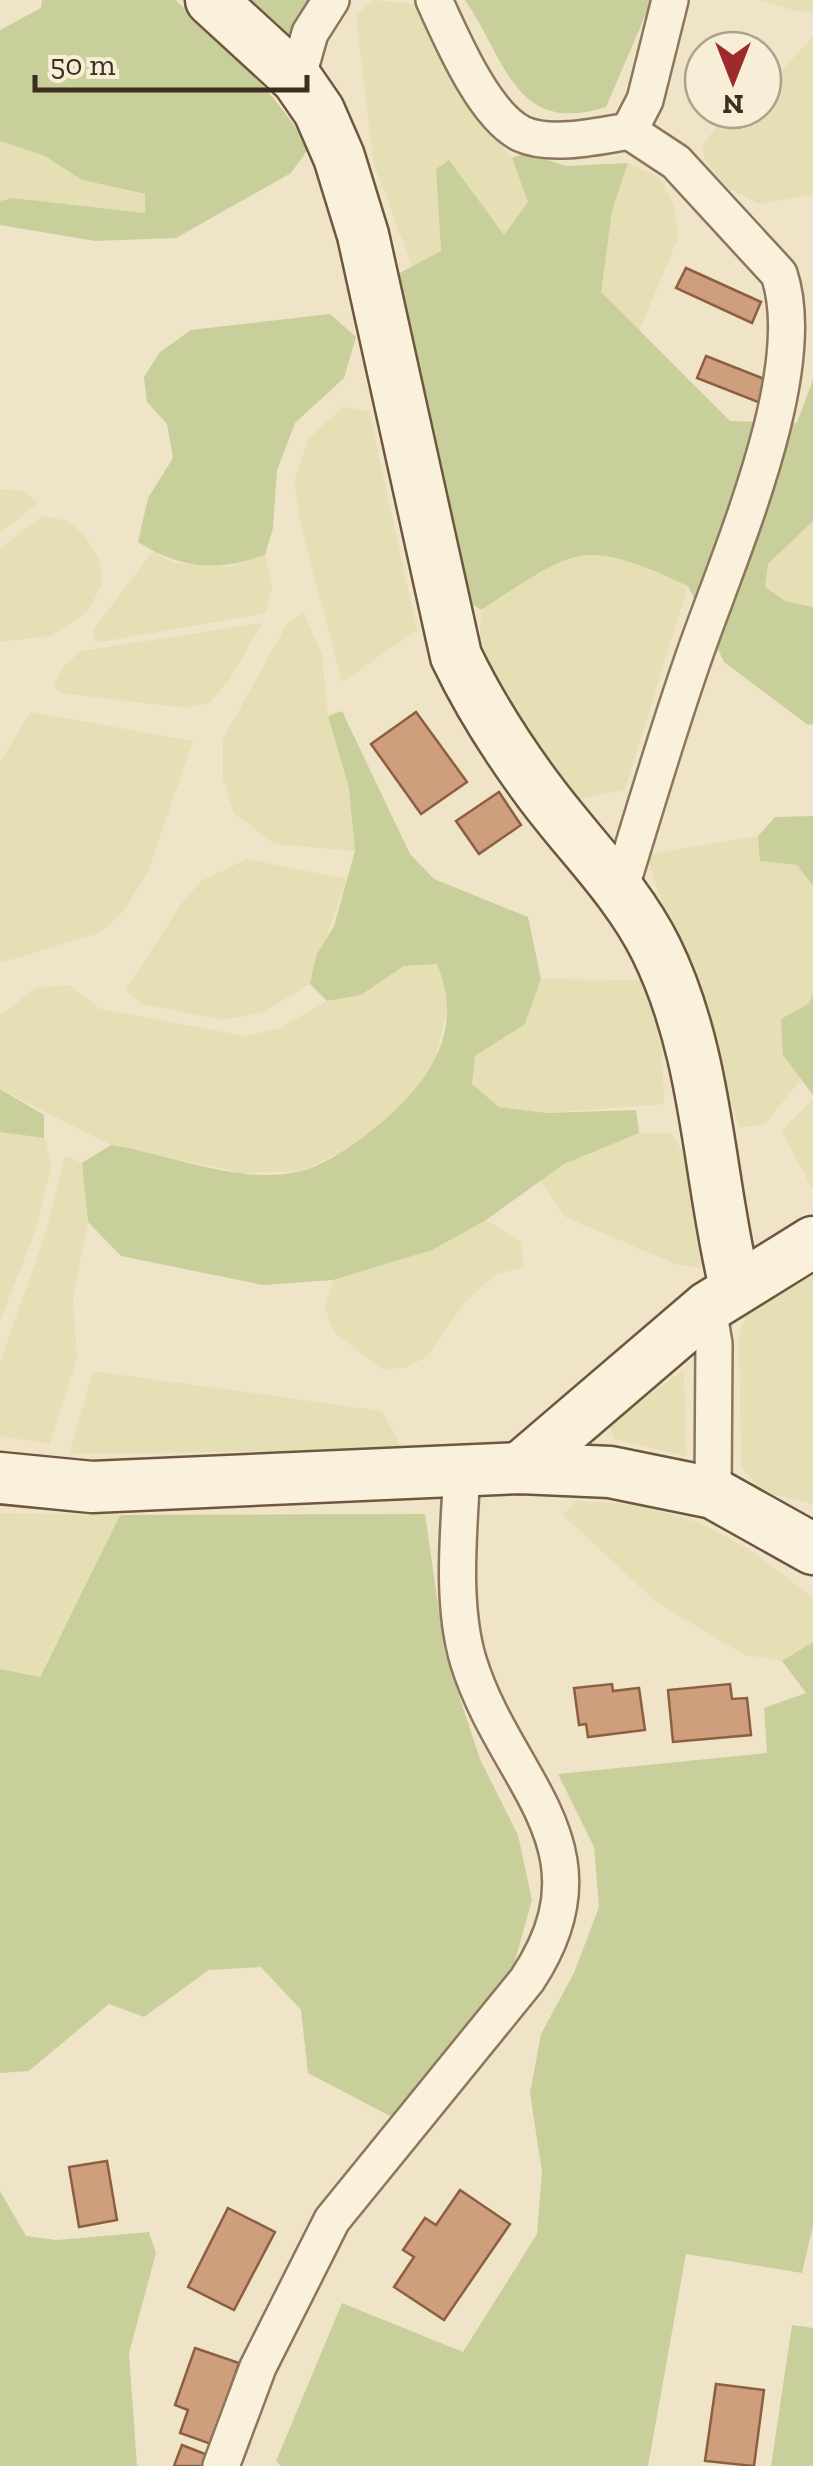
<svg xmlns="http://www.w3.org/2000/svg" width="813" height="2466" font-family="'Zilla Slab',serif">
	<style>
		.farmland { fill: #e6deb5 }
		.green { fill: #c9cf9b }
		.building { fill: #cf9f7d; stroke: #8d5f41; stroke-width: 2.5 }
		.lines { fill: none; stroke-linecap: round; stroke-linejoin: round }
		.street-casing { stroke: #8d765c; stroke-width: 40 }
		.secondary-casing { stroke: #6f573f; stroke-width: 55 }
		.street { stroke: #faf1dc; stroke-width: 35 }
		.secondary { stroke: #faf1dc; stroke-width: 50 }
	</style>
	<rect width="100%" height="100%" fill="#f0e4c8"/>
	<g class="farmland">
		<path d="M373,0l48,5 58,113 33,40 16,44 -24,34 -55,-75 -13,8 5,82 -29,16 -39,-106 -17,-146z"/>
		<path d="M759,0h54v13l-14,-1z"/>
		<path d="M813,36v159l-54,9 -31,-16 -24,-28 -1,-15 15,-21 27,-14h18v-18z"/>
		<path d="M0,141l45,15 37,24 63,15v18l-131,-15 -14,3z"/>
		<path d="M628,163l32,15 14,28 4,32 -39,93 -39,-39 12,-81z"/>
		<path d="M343,407l26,4 48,219 -75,52 -41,-156 -7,-44 14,-43z"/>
		<path d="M0,489l24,2 14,12 -38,30z"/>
		<path d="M43,516l26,5 17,17 15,26v23l-15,26 -36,23 -50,6v-94z"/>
		<path d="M813,521v86l-28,-6 -20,-14 2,-23z"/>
		<path d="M153,551l19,11 58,5 35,-12 7,33 -6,25 -171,30 -2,-13z"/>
		<path d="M612,553l76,33 -63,204 -46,9 -60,-81 -24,-42 -15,-37 1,-29 76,-51z"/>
		<path d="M304,613l18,42 6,61 21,72 6,63 -81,-7 -40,-31 -11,-34v-40l64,-115z"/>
		<path d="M262,623l-32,56 -20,23 -23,6 -127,-15 -6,-8 10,-19 17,-15z"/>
		<path d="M31,712l162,29 -46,133 -25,39 -23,20 -99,30v-201z"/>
		<path d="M758,836l3,24 36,5 16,21v108l-30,61 18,24 -35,44 -26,5 -94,-273z"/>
		<path d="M247,859l100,20 -37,105 -46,28 -42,8 -81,-16 -15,-14 55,-86 20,-23z"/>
		<path d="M437,964l13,32 -15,66 -31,45 -59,43 -44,21 -59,2 -131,-28 -111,-56v-74l36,-27 34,-3 30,24 146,27 34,-8 47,-27 34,-6 43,-29z"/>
		<path d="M541,979l105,1 15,53 3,71 -117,9 -48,-6 -27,-23 3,-28 50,-32z"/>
		<path d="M813,1099v91l-31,-59z"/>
		<path d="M0,1132l44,6 8,26 -16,65 -36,92z"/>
		<path d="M639,1133h32l12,20 18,115 -25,-4 -111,-47 -26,-38 25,-15z"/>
		<path d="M65,1156l17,7 6,59 -15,76 4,60 -27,86 -50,-8v-73l47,-134z"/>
		<path d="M486,1220l35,22 3,25 -29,8 -29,26 -38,55 -23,12 -23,1 -48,-37 -9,-24 8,-28 99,-30z"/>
		<path d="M813,1269v235l-53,-13 -19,-26 -2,-131 8,-21 49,-38z"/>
		<path d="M684,1370l2,86 -72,-17 -5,-15z"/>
		<path d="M93,1371l289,40 20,38 -333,5z"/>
		<path d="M576,1501l60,3 64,19 47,25 66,49v45l-31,19 -37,-6 -43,-25 -47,-29 -92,-86z"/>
		<path d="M0,1513l120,2 -81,162 -39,-8z"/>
	</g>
	<g class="green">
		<path d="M42,0h133c50,43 100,92 134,148l-18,25 -115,65 -81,3 -95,-16v-24l13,-3 132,15v-19l-63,-14 -37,-24 -45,-15v-111l41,-22z"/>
		<path d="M243,0h67l-22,38z"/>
		<path d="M465,0h187l-46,107c-92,29 -100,-48 -141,-107z"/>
		<path d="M525,153l41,13 62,-3 -16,48 -11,81 129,129 67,2 16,-44v142l-45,43 -3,23 20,14 28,6v117l-5,1 -84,-63 -36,-76c-108,-50 -111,-38 -207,24l-21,-14 -64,-321 45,-24 -5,-82 13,-9 55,75 24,-33 -16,-44z"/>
		<path d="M330,314l26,23 -12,41 -49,45 -18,47 -4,58 -8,27c-50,17 -83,14 -127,-13l10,-44 25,-40 -6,-34 -20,-22 -3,-25 16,-25 31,-22z"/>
		<path d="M342,711l68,143 24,25 94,38 13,62 -16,45 -50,32 -3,28 27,23 48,6 89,-3 3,23 -75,31 -78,56 -54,30 -99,30 -70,5 -142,-29 -33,-34 -6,-59 29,-18c59,9 130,41 190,26 21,-5 44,-21 61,-33 57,-43 107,-99 75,-174l-33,2 -43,29 -34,6 -17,-17 6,-28 18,-30 21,-75 -6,-63 -21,-72z"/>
		<path d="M813,816v70l-16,-21 -37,-4 -2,-25 17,-19z"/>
		<path d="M813,994v101l-30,-40 -2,-36 27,-15z"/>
		<path d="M0,1089l44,26v23l-44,-6z"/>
		<path d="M425,1514l20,139 35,106 38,76 14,65 -19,68 -121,149 -84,-44 -7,-63 -40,-43 -52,3 -65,47 -35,-13 -80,67 -29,2v-404l40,8 80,-162z"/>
		<path d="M813,1642v584l-11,47 -116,-19 -38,212h-367l-5,-5 66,-158 121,49 74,-118 5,-62 -12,-79 11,-59 33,-61 25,-66 -5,-60 -36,-73 209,-21 -3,-45 42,-15 -24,-32z"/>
		<path d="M0,2191l26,45 31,4 92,-8 7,21 -27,100 8,113h-137z"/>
		<path d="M792,2325l21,3v138h-42z"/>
	</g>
	<g class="building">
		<path d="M686,268l75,34 -9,21 -76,-35z"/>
		<path d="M706,356l66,26 -9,22 -66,-26z"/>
		<path d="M416,712l51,70 -46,32 -50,-70z"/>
		<path d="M499,792l22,33 -42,29 -23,-33z"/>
		<path d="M612,1684l1,7 26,-3 6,42 -57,7 -2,-13 -7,1 -5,-37z"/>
		<path d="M730,1684l2,15 15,-1 4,37 -78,7 -5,-52z"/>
		<path d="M107,2161l10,59 -38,7 -10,-60z"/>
		<path d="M460,2190l50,34 -66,96 -50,-33 20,-30 -11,-7 22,-32 11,7z"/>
		<path d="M228,2208l47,24 -41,78 -46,-23z"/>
		<path d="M195,2348l44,15 -28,81 -31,-11 8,-23 -13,-5z"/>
		<path d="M716,2384l48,6 -10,76 -49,-5z"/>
		<path d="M182,2445l28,11 -4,10h-32z"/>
	</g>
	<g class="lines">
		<g class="street-casing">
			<g id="street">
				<path d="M434,0c17,37 50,116 88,134 29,13 78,2 107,-3l16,-31 25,-100"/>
				<path d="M297,79l13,-46 21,-33"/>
				<path d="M620,890c23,-75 45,-150 71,-225 33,-99 122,-291 88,-391l-103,-112 -47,-31"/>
				<path d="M708,1307l6,37 -1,149"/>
				<path d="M221,2466l37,-99 74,-147 195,-240c89,-134 -22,-198 -59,-320 -17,-58 -9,-130 -6,-190"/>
			</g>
		</g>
		<g class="secondary-casing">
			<g id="secondary">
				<path d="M211,0l86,79 22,32 20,46 24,78 93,421c23,48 51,92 83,135 39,53 88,99 117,158 52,105 52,226 79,338"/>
				<path d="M520,1468l188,-161 105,-65"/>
				<path d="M0,1478l92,9 428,-19 90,4 103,21 100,56"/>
			</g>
		</g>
		<use href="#street" class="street"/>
		<use href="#secondary" class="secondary"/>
	</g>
	<g transform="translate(733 80) rotate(180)"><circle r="48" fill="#f7eed8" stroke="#ada18e" stroke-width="2.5"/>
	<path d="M0-8L18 38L0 25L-18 38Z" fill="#9e2a2b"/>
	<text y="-15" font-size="28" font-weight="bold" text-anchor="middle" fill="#3d2e20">N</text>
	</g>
	<path d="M35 75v15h272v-15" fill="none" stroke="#3d2e20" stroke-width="5"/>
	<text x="50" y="75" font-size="30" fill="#3d2e20" stroke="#f7eed8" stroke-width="8" paint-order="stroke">50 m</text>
</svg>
